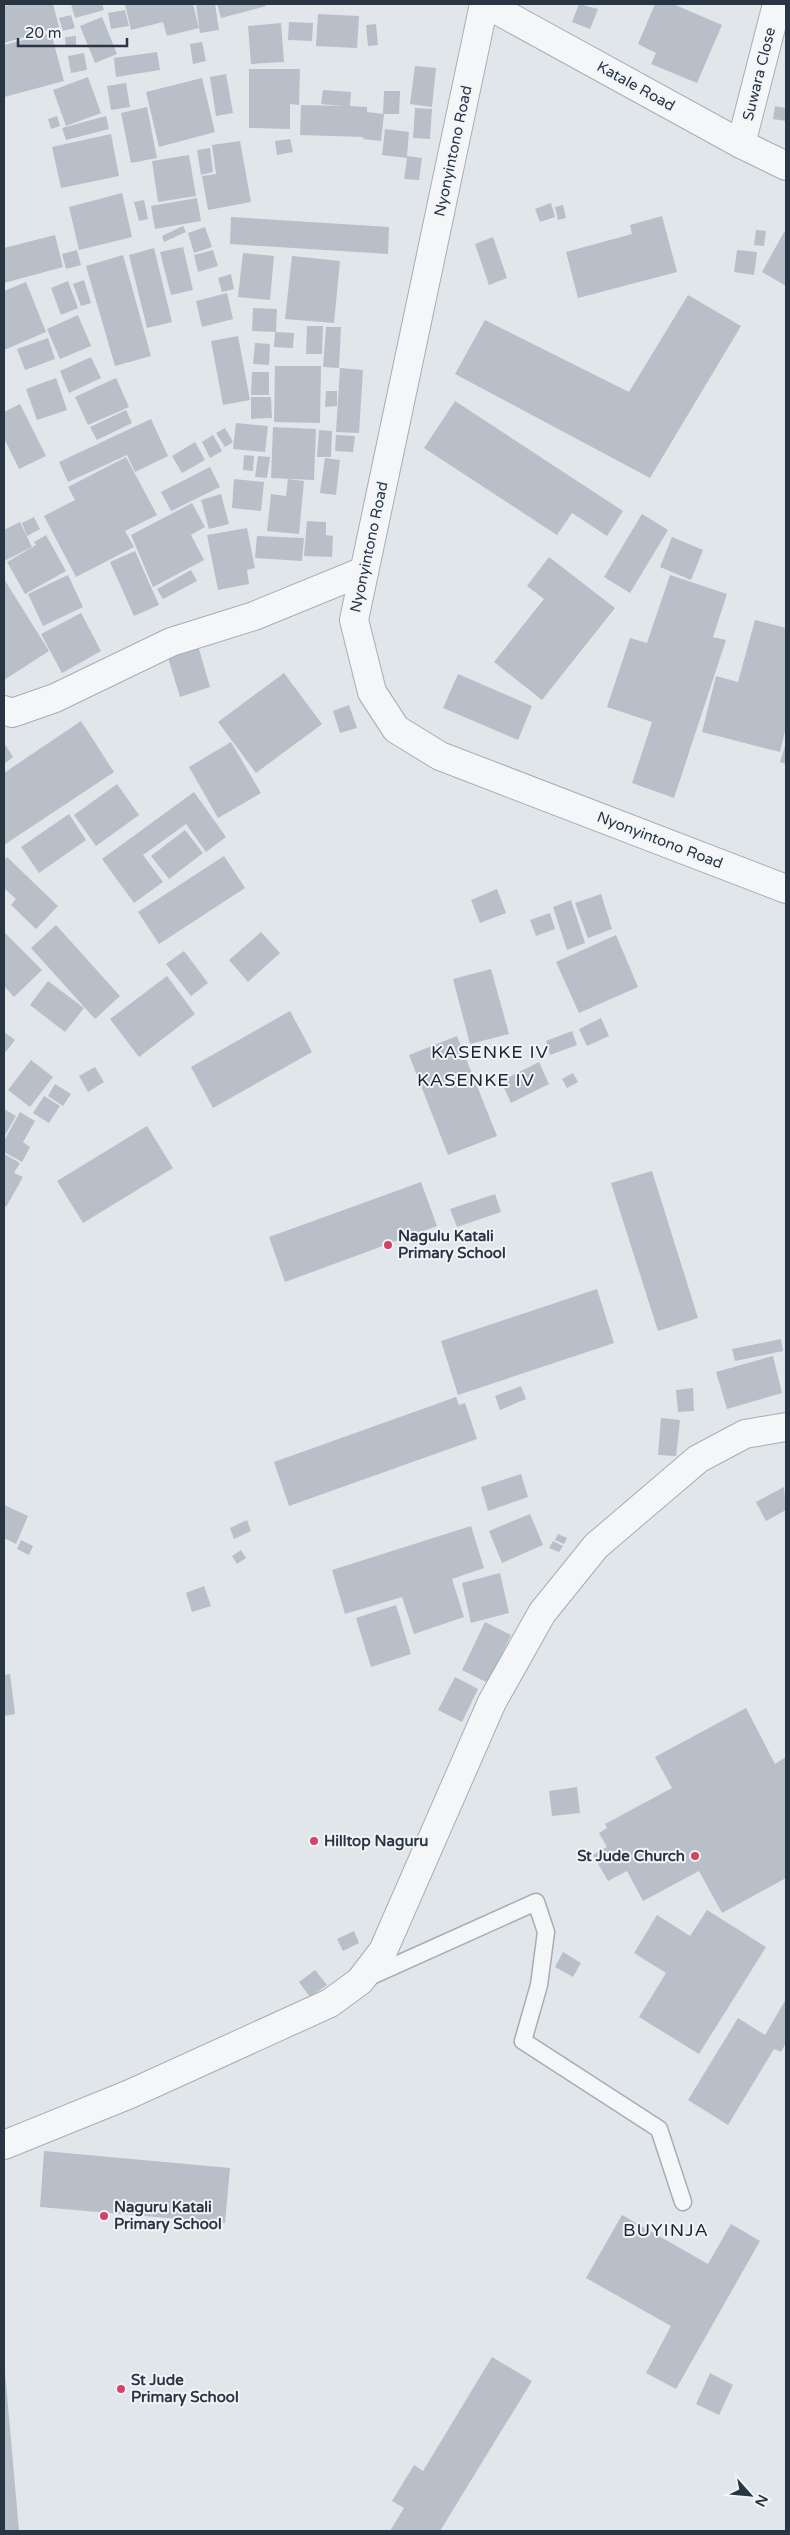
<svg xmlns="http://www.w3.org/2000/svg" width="790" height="2535" font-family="'Varela Round',sans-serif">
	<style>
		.building { fill: #b8bfc8 }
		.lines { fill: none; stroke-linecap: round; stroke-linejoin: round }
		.lane-casing { stroke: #a6adb5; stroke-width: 19 }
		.street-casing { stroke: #a6adb5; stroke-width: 30 }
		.lane { stroke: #f4f6f8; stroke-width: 16 }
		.street { stroke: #f4f6f8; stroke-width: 28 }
		.poi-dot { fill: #d24365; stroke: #f1f4f8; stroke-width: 2 }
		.labels { text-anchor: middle; stroke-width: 4; stroke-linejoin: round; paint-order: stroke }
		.street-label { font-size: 15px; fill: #293543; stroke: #f1f4f8 }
		.poi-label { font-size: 15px; font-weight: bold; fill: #293543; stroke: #f1f4f8; text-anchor: start }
		.quarter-label { font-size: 18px; letter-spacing: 1px; fill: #1b2533; stroke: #f1f4f8 }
	</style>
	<rect width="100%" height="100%" fill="#e1e6ea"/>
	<g class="building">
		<path d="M12,4h41l6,23 -55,16v-37z"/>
		<path d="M71,4h31l2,6 -29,8z"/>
		<path d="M125,4h68l6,24 -32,8 -4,-14 -32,8z"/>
		<path d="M196,4h19l4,26 -19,3z"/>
		<path d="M217,4h49v2l-45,12z"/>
		<path d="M579,4l19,5 -8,20 -18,-7z"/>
		<path d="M655,4h18l49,21 -25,58 -46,-19 5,-11 -18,-9z"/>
		<path d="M125,10l4,16 -18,3 -3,-16z"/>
		<path d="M318,14l41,2 -2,32 -41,-2z"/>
		<path d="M71,15l4,13 -12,3 -4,-13z"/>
		<path d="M102,17l15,37 -22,9 -15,-37z"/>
		<path d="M289,22l24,1 -1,18 -24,-1z"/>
		<path d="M281,23l3,39 -33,2 -3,-38z"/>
		<path d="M376,24l2,21 -10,1 -2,-21z"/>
		<path d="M51,33l13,48 -60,16v-52z"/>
		<path d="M76,36v9l-10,2 -1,-10z"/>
		<path d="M202,42l4,19 -13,3 -3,-20z"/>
		<path d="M157,52l3,18 -44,7 -2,-19z"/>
		<path d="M84,53l3,17 -16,3 -3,-17z"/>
		<path d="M415,66l21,2 -4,39 -22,-3z"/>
		<path d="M249,69h51l-1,36 -9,-1v25l-41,-1z"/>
		<path d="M226,74l7,39 -17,3 -6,-39z"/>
		<path d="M88,77l13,36 -35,13 -13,-36z"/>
		<path d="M202,78l13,54 -56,15 -13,-55z"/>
		<path d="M126,83l4,24 -19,3 -4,-24z"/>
		<path d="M323,90l28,2 -1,14 17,1v5l17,2 -3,27 -18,-2v-2l-63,-2 1,-30 42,1 -22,-2z"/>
		<path d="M384,91h16l-1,23h-16z"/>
		<path d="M775,106l11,2v13l-13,-2z"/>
		<path d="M147,107l10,51 -26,5 -10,-50z"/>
		<path d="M415,108l17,1 -2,30 -17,-1z"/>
		<path d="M57,116l3,10 -9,3 -3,-10z"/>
		<path d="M106,116l3,13 -43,11 -4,-12z"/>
		<path d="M385,129l24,3 -2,24 15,2 -3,22 -15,-1 3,-21 -25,-3z"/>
		<path d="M111,134l8,42 -58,12 -9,-41z"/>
		<path d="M290,139l3,13 -16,3 -2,-14z"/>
		<path d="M240,141l11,61 -43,8 -6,-34 14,-2 -4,-29z"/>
		<path d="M210,148l3,24 -12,3 -4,-25z"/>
		<path d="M189,155l7,41 -38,6 -6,-41z"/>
		<path d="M122,193l10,44 -53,13 -10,-43z"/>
		<path d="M197,198l4,23 -46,8 -4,-23z"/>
		<path d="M144,200l4,19 -9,2 -5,-19z"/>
		<path d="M551,203l4,14 -15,5 -5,-13z"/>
		<path d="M563,205l3,13 -8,2 -3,-13z"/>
		<path d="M662,216l15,56 -99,26 -12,-46 66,-18 -2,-9z"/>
		<path d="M231,217l158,10 -1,27 -158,-10z"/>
		<path d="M183,226l3,6 -22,10 -2,-6z"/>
		<path d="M205,227l7,20 -18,6 -6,-20z"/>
		<path d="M756,230l10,1 -2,15 -10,-1z"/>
		<path d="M784,232l2,1v53l-24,-14z"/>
		<path d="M55,235l8,32 -59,16v-35z"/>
		<path d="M493,237l14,41 -18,7 -14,-41z"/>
		<path d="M183,247l10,43 -22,5 -11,-43z"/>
		<path d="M154,248l18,74 -25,6 -18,-73z"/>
		<path d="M77,250l4,15 -15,4 -4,-15z"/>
		<path d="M213,250l5,16 -20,6 -4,-17z"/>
		<path d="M737,250l20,2 -3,23 -20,-3z"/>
		<path d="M243,253l31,3 -4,44 -32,-3z"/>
		<path d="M123,255l28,101 -36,10 -29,-100z"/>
		<path d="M292,256l48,5 -6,62 -49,-4z"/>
		<path d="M231,274l3,15 -12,3 -4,-14z"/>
		<path d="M84,280l7,23 -10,3 -8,-22z"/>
		<path d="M68,281l10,27 -17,7 -10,-27z"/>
		<path d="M26,282l20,50 -42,18v-59z"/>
		<path d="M227,293l6,26 -31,8 -6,-26z"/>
		<path d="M688,295l53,31 -91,152 -195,-104 30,-54 144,72z"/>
		<path d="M253,308l24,1 -1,23 -24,-1z"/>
		<path d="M78,315l13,31 -31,13 -13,-30z"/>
		<path d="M307,326h16l-1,28h-16z"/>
		<path d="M326,327h15l-2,41 -16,-1z"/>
		<path d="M275,332l19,1 -1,15 -19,-1z"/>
		<path d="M238,336l12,64 -27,5 -12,-64z"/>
		<path d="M48,338l7,21 -30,11 -8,-21z"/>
		<path d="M255,343l15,1 -1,21 -16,-1z"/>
		<path d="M91,357l10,21 -32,15 -9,-22z"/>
		<path d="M275,366h46l-1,57 -46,-1z"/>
		<path d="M340,368l23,2 -4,63 -23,-1z"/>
		<path d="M252,372h17v23h-18z"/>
		<path d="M56,378l11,32 -30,10 -11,-31z"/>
		<path d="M116,378l13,29 -41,18 -13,-28z"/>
		<path d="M326,391h11v15l-12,1z"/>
		<path d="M251,397h20l1,21 -21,1z"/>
		<path d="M455,401l168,110 -16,25 -35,-23 -15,22 -133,-87z"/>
		<path d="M20,404l26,52 -27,13 -15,-31v-26z"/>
		<path d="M126,410l6,13 -35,17 -7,-13z"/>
		<path d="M151,419l17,37 -33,16 -8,-17 -59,27 -9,-20z"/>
		<path d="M236,423l32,3 -3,26 -32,-3z"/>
		<path d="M273,427l43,2 -2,51 -43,-2z"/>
		<path d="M225,428l8,14 -8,5 -9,-14z"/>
		<path d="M319,430l13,1 -1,26h-14z"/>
		<path d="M213,435l9,16 -12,7 -8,-16z"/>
		<path d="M336,435l19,1 -2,16 -18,-1z"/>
		<path d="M195,442l10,18 -23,13 -10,-17z"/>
		<path d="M244,455l10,1 -1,15 -10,-1z"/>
		<path d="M258,456l12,1 -3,21 -12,-1z"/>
		<path d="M126,457l31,58 -32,16 9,16 -58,30 -32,-61 31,-16 -7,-13z"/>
		<path d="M325,458l15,2 -4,35 -16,-2z"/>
		<path d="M210,467l10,20 -49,24 -10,-19z"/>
		<path d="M234,479l30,3 -3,29 -29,-3z"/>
		<path d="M288,479l16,2 -5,53 -32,-3 4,-37 15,2z"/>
		<path d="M221,494l8,30 -20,5 -8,-29z"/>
		<path d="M192,503l13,24 -14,8 13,25 -51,27 -22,-52z"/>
		<path d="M642,514l26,16 -38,63 -26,-16z"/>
		<path d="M34,517l6,12 -13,7 -5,-13z"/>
		<path d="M307,521l19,1v13l7,1 -1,21 -28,-1z"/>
		<path d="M20,522l12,25 -28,14v-31z"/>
		<path d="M247,528l8,40 -8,2 2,14 -31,6 -11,-55z"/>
		<path d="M46,535l20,36 -41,23 -18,-32 29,-17 -2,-3z"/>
		<path d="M257,536l47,2 -2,23 -47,-3z"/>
		<path d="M672,537l31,13 -12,30 -31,-13z"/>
		<path d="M135,551l24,54 -25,11 -24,-54z"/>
		<path d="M549,557l66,51 -73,92 -48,-38 50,-63 -17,-13z"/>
		<path d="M191,570l6,11 -34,18 -6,-10z"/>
		<path d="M68,575l15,32 -40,19 -15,-32z"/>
		<path d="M670,575l57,19 -14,43 13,3 -52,158 -42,-15 20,-61 -45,-15 23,-69 17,5z"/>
		<path d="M4,579l45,72 -45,29z"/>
		<path d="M81,613l20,38 -39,22 -21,-39z"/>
		<path d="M755,620l31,8v99l-6,25 -78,-20 14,-56 22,6z"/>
		<path d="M197,642l13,45 -30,10 -14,-46z"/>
		<path d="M284,673l38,51 -66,49 -38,-51z"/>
		<path d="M458,674l74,32 -14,34 -75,-32z"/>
		<path d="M349,705l8,23 -17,5 -7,-22z"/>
		<path d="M81,721l33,51 -110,73v-72z"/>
		<path d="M231,742l30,51 -43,25 -29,-51z"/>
		<path d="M786,742v22l-6,-2z"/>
		<path d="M4,743l9,14 -9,7z"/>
		<path d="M117,784l22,31 -43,31 -22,-31z"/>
		<path d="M194,792l32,45 -20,15 -20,-28 -43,31 20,27 -29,21 -32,-44z"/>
		<path d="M69,814l17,26 -47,33 -18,-26z"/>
		<path d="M185,830l18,23 -34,26 -18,-23z"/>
		<path d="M224,856l21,32 -86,56 -21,-32z"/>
		<path d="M7,857l51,49 -22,23 -25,-24 5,-6 -12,-11v-28z"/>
		<path d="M497,889l9,24 -26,10 -9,-23z"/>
		<path d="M601,894l11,35 -24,9 -13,-35z"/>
		<path d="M571,900l14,43 -18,7 -14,-43z"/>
		<path d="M550,913l5,16 -19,7 -6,-16z"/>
		<path d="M56,925l64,71 -25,23 -64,-71z"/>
		<path d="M4,932l38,38 -28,27 -10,-11z"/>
		<path d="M261,932l19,21 -32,29 -19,-22z"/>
		<path d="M616,935l22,52 -59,26 -23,-51z"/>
		<path d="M184,951l24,32 -17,13 -25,-32z"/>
		<path d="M491,969l18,65 -39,10 -17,-65z"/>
		<path d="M167,976l28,38 -56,43 -29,-38z"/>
		<path d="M48,981l36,27 -19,24 -35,-27z"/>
		<path d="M290,1011l22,41 -99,56 -22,-41z"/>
		<path d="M601,1018l8,18 -22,10 -8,-17z"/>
		<path d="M572,1031l5,14 -27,10 -4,-14z"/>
		<path d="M4,1032l11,8 -11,14z"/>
		<path d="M457,1036l40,100 -49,19 -39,-100z"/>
		<path d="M31,1060l22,17 -23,30 -22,-17z"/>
		<path d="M539,1062l10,22 -38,19 -10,-22z"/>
		<path d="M95,1067l9,15 -16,10 -9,-16z"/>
		<path d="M573,1073l5,9 -11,6 -5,-9z"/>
		<path d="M55,1084l16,10 -8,12 -15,-10z"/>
		<path d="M44,1096l16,10 -11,17 -16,-10z"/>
		<path d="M4,1109l12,7 -12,21z"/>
		<path d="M20,1112l15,9 -12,21 7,5 -8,15 -18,-10v-11z"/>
		<path d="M147,1126l26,42 -90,55 -26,-42z"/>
		<path d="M4,1154l16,9 -6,10 9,4 -17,30 -2,-2z"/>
		<path d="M652,1171l46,147 -40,13 -47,-148z"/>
		<path d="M421,1182l16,44 -152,56 -16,-45z"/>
		<path d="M495,1194l6,18 -44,15 -7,-18z"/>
		<path d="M597,1289l17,54 -156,52 -17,-54z"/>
		<path d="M781,1339l2,12 -48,10 -3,-12z"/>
		<path d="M773,1356l9,37 -55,16 -11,-37z"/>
		<path d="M521,1386l5,13 -26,11 -5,-14z"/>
		<path d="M693,1388l1,23 -16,1 -2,-22z"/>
		<path d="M456,1397l3,8 6,-2 12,36 -188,67 -15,-44z"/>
		<path d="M661,1418l19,2 -4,36 -18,-1z"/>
		<path d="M521,1474l7,23 -40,14 -7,-24z"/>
		<path d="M784,1487l2,23 -20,11 -10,-19z"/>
		<path d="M4,1505l24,11 -12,28 -12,-6z"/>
		<path d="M530,1514l13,31 -41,18 -13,-32z"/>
		<path d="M247,1520l4,11 -17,8 -4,-11z"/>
		<path d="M471,1526l13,42 -32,11 12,38 -50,17 -12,-37 -57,17 -13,-44z"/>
		<path d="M558,1534l9,4 -3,6 -9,-4z"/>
		<path d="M21,1540l12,6 -4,9 -12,-6z"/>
		<path d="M553,1541l10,5 -4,6 -10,-4z"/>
		<path d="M241,1550l5,8 -9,6 -5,-8z"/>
		<path d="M500,1573l9,40 -38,10 -9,-40z"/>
		<path d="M204,1586l7,20 -19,6 -6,-19z"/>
		<path d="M396,1605l15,49 -40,13 -15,-49z"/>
		<path d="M485,1622l26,13 -23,48 -26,-13z"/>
		<path d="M10,1674l5,40 -11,2v-41z"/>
		<path d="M455,1677l23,12 -16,33 -24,-12z"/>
		<path d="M746,1708l29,56 11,-7v121l-64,35 -23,-42 -56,30 -16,-30 -19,10 -15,-26 14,-8 -8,-14 8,-5 -2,-4 67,-36 -17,-31z"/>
		<path d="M577,1787l3,26 -28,3 -3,-25z"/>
		<path d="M707,1910l59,37 -67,107 -60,-37 27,-44 -32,-20 23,-38 33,21z"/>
		<path d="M354,1931l5,12 -16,8 -6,-12z"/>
		<path d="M563,1952l18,11 -8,14 -18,-10z"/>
		<path d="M315,1970l12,15 -17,12 -11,-15z"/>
		<path d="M786,1999v44l-5,9 -7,-3 -46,76 -40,-25 50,-82 27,17z"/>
		<path d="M44,2151l186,17 -5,55 -185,-16z"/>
		<path d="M622,2215l86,49 23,-40 29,17 -84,148 -30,-16 25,-47 -85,-48z"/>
		<path d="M492,2357l40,24 -92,150h-50l14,-23 -12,-7 22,-36 9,6z"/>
		<path d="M4,2372h1l14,159h-15z"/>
		<path d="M710,2373l23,12 -14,30 -23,-11z"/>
	</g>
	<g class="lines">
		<g class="lane-casing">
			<path id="lane" d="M367,1978l169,-76 10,30 -7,53 -16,56 136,88 24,73"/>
		</g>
		<g class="street-casing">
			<g id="street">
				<path d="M484,4l-130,616 18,72 24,37 44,27 346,133"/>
				<path d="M486,4l255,140 45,22"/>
				<path d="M741,144l36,-140"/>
				<path d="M4,710l8,3 43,-15 116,-56 83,-26 110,-45"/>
				<path d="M4,2145l126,-51 200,-91 30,-22 23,-30 109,-249 50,-89 54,-67 102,-87 47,-25 41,-7"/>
			</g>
		</g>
		<use href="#lane" class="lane"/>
		<use href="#street" class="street"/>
	</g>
	<g class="poi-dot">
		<circle cx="388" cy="1245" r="5"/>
		<circle cx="314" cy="1841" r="5"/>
		<circle cx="695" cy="1856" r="5"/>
		<circle cx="104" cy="2216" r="5"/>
		<circle cx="121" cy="2389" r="5"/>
	</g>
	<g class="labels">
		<g class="street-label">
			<text transform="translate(759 74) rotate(-76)" y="5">Suwara Close</text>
			<text transform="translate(636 86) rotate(29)" y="5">Katale Road</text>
			<text transform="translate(453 151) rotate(-78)" y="5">Nyonyintono Road</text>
			<text transform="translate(369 547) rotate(-78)" y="5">Nyonyintono Road</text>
			<text transform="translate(660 840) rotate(21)" y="5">Nyonyintono Road</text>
		</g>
		<g class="poi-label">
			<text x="398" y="1241">Nagulu Katali<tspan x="398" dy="17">Primary School</tspan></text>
			<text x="324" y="1846">Hilltop Naguru</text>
			<text x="685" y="1861" text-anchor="end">St Jude Church</text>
			<text x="114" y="2212">Naguru Katali<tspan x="114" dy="17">Primary School</tspan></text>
			<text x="131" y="2385">St Jude<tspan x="131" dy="17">Primary School</tspan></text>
		</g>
		<g class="quarter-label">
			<text x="490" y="1058">KASENKE IV</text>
			<text x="476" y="1086">KASENKE IV</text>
			<text x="666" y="2236">BUYINJA</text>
		</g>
	</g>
	<rect width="790" height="2535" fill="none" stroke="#293543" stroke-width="10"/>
	<g transform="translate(750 2495) rotate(117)" stroke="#f1f4f8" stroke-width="4" paint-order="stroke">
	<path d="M0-4L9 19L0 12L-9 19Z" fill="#293543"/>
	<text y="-8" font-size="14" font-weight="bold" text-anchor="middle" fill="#293543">N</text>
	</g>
	<path d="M18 38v8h109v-8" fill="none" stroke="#293543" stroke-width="2.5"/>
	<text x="25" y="38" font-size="15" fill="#293543" stroke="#f1f4f8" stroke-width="4" paint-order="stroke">20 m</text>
</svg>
